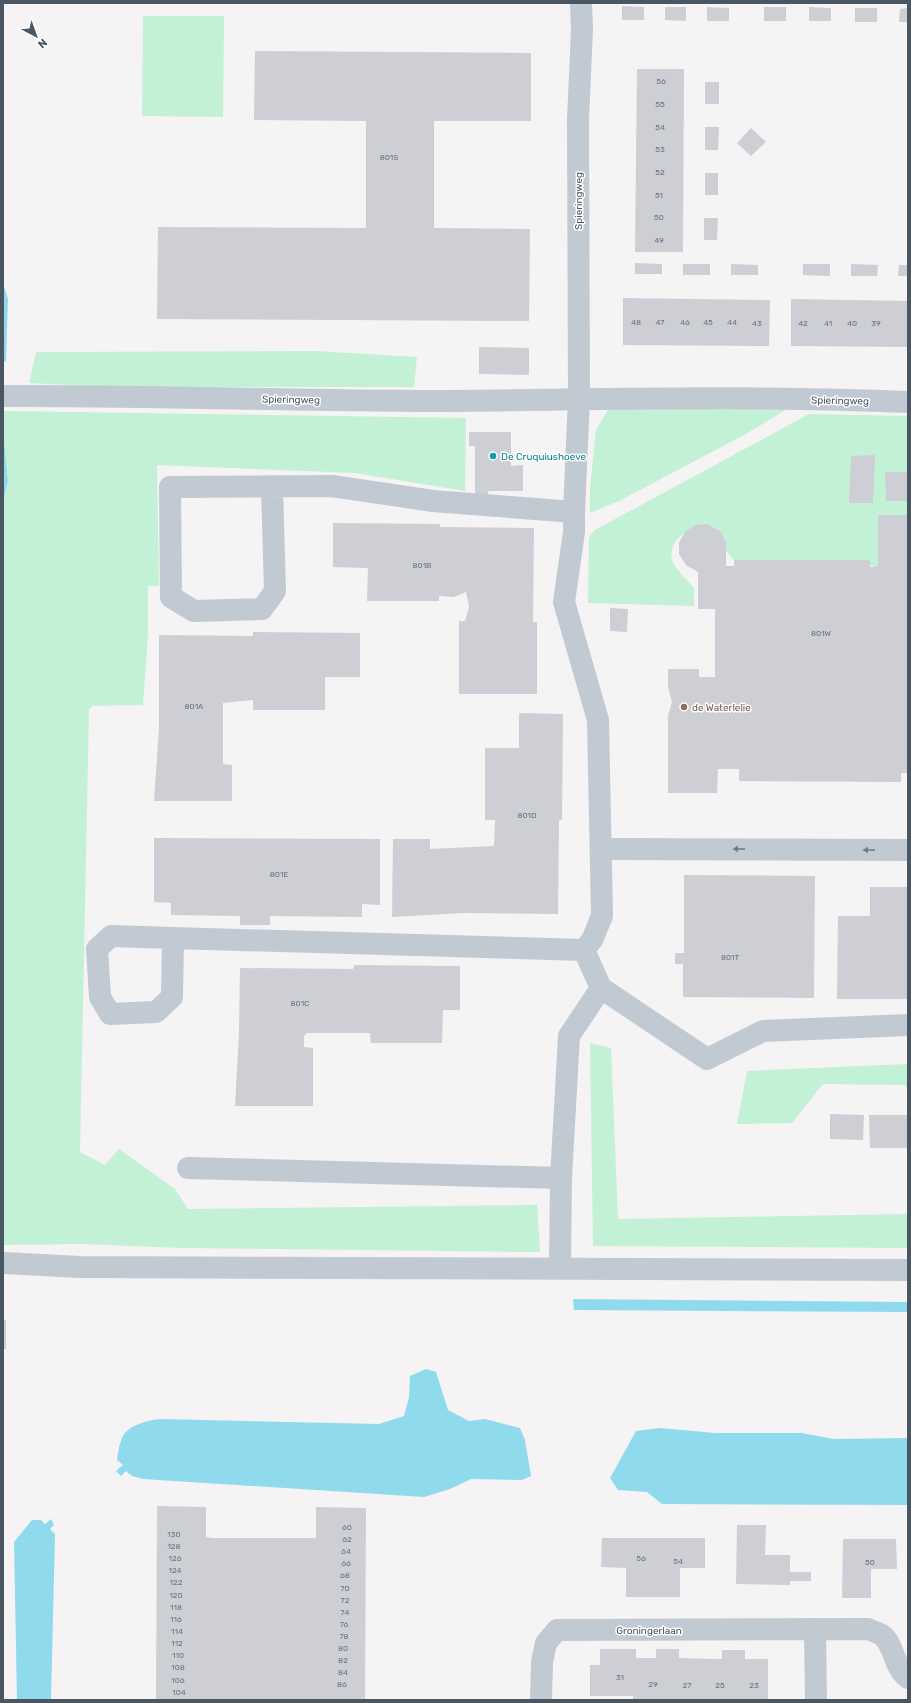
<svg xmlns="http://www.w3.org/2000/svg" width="911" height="1703" font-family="Rubik,sans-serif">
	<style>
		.green { fill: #c3f1d5 }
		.water { fill: #90daee }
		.building { fill: #cdcfd5 }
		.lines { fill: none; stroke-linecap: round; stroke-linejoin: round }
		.minor { stroke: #c1cad2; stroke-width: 22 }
		.oneway { fill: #6e7983 }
		.culture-dot { fill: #0f9aa8; stroke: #fff; stroke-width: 1.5 }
		.education-dot { fill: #8d6e63; stroke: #fff; stroke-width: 1.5 }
		.labels { text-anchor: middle; stroke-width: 3; stroke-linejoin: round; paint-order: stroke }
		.number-label { font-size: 8px; fill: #6b747e }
		.street-label { font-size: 10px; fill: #4a5661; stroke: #fff }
		.culture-label { font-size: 10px; fill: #0d838f; stroke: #fff; text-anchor: start }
		.education-label { font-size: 10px; fill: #785e54; stroke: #fff; text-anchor: start }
	</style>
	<rect width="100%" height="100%" fill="#f5f3f3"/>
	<g class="green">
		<path d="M143,16h81l-1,101 -81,-1z"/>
		<path d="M315,351l102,6 -3,30h-305l-80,-4 7,-31z"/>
		<path d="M610,406l179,2 -45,27 -125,66 -29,12v-25l6,-58z"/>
		<path d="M3,411l463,7 -1,73 -110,-18 -198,-8 2,121h-11v49l-5,70 -51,1 -3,4 -9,442 25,13 14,-16 56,40 13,20 349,-4 3,47 -358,-4 -100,-4 -79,1v-744l5,-20 -5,-51z"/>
		<path d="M809,414l99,2v117l-25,33 -146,-2 -21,-25 -25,-9c-14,5 -26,21 -16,36 5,8 13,15 19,22v18l-106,-3 1,-67 6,-6z"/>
		<path d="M590,1043l21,5 7,171 290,-5v34l-315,-2z"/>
		<path d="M908,1064v26l-3,-5 -82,-1 -31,39 -55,1 10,-53z"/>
	</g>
	<g class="water">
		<path d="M3,283l5,16 -2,62 -3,1z"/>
		<path d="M3,430l5,51 -5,20z"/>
		<path d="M573,1299l335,3v10l-334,-2z"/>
		<path d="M426,1369l10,3 12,38 21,11 16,-2 35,9 5,12 6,36 -9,4 -51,-1 -21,10 -26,8 -281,-18 -11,-3 -6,-5 -5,5 -5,-5 7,-6 -6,-5c1,-7 2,-15 5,-22 5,-13 27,-18 39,-19l218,5 25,-8 5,-19 1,-21z"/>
		<path d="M660,1428l55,5h87l32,6 74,-1v67l-246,-1 -15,-12 -29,-2 -8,-12 26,-47z"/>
		<path d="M51,1519l3,6 -4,4 5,5 -4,166h-34l-3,-158 18,-22h9l4,4z"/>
	</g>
	<g class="building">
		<path d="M622,6l22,1v13h-22z"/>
		<path d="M665,7h21v14l-21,-1z"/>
		<path d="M707,7l22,1v13h-22z"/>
		<rect x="764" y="7" width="22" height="14"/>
		<path d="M809,7l22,1v13h-22z"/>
		<rect x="855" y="8" width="22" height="14"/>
		<path d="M908,8v14h-9l1,-13z"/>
		<path d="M255,51l276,2v68h-97v107l96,1 -1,92 -372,-2 1,-92 208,1v-107l-112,-1z"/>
		<path d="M637,69h47l-1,183h-48z"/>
		<rect x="705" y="82" width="14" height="22"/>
		<path d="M705,127h14l-1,23h-13z"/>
		<path d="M751,128l15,14 -15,14 -14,-13z"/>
		<rect x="705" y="173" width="13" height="22"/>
		<path d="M704,218h14l-1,22h-13z"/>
		<path d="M635,263l27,1v10h-27z"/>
		<rect x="683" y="264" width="27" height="11"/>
		<path d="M731,264l27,1v10h-27z"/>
		<path d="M803,264h27v12l-27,-1z"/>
		<path d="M851,264l27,1 -1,11h-26z"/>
		<path d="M899,265h9v11h-10z"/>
		<path d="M623,298l147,2 -1,46 -146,-1z"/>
		<path d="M791,299l117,2v46l-117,-1z"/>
		<path d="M479,347l50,1v27l-50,-1z"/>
		<path d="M469,432h42v34l12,-1v26h-35v4h-13v-49h-6z"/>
		<path d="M875,455l-2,48h-24l2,-47z"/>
		<path d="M885,472h23v29h-22z"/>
		<path d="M878,515h30v258h-7v9l-162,-1v-12h-21l-1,24h-49v-77l4,-14 -4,-15v-18h31v8h16v-68h-17v-37l-12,-7 -7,-11v-12l7,-11 10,-6 11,-1 13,7 6,11v24h8v-6h136v7l8,-1z"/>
		<path d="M333,523l107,1v3l94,1 -1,94h4v72h-78v-73h6l4,-14 -3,-15 -12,5 -15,-1v5h-72l1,-33 -35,-1z"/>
		<path d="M610,608l18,1 -1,23 -17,-1z"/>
		<path d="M253,632l107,1v44h-35v33h-72v-10l-30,3v61l9,1v36h-78l5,-72v-94l94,1z"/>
		<path d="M519,713l44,1 -1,106h-3l-1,94 -94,-1 -72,4 1,-78h37v10l64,-3 1,-26h-10v-72h34z"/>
		<path d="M154,838l226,1v66l-18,-1v13l-92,-1v9h-30v-9l-69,-1v-12l-17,-1z"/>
		<path d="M684,875l131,1 -1,122 -131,-1v-33h-8v-11h9z"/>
		<path d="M870,887h38v112h-71l1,-83h32z"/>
		<path d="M354,965l106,1v44h-17l-1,33h-71l-1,-10h-63l-3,3v11l9,1v58h-78l4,-73 1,-65 113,1z"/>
		<path d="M830,1114l34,1 -1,25 -33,-1z"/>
		<path d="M869,1115h39v33h-38z"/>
		<rect x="3" y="1320" width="3" height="29"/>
		<path d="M157,1506l49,1v30l6,1h104v-31l50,1 -1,192h-209z"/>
		<path d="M737,1525h29l-1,30h25v17h21v9h-21v4l-54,-1z"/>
		<path d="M602,1538h103v30h-25v29h-54v-29l-25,-1z"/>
		<path d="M843,1539h53l1,30h-26v29h-29z"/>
		<path d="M600,1649h36v9h20v-9h23v9l36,1h7v-9h23v9h23v41h-135v-4h-43v-31h10z"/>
	</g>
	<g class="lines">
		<g class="minor">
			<path d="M3,396c143,-1 285,5 428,5 159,-1 318,-6 477,1"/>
			<path d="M272,487l3,104 -13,18 -68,2 -23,-14 -1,-110 162,-1 101,15 141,11 5,-114 -1,-278 4,-90 -1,-27"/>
			<path d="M601,849l307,1"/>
			<path d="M173,938l-1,59 -16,15 -46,2 -10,-17 -3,-48 14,-13 62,2 411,12"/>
			<path d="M601,988l106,71 56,-28 145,-6"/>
			<path d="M188,1168l373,10 8,-142 32,-48 -17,-38 8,-10 10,-24 -4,-196 -34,-118 10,-70v-20"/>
			<path d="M3,1263l77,4 828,3"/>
			<path d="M560,1268l1,-90"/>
			<path d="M815,1629l1,71"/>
			<path d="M541,1700l1,-38 4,-19 11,-13 311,-1c4,2 8,3 12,5 15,8 12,32 28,44"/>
		</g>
	</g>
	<defs><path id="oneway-solid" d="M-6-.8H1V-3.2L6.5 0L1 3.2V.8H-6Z"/></defs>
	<g class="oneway">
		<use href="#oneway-solid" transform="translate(739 849) rotate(-180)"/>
		<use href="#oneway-solid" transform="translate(869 850) rotate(-180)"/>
	</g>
	<circle class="culture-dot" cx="493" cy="456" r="4"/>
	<circle class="education-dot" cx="684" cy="707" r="4"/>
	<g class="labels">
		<g class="number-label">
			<text x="661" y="84">56</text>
			<text x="660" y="107">55</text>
			<text x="660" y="130">54</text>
			<text x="660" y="152">53</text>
			<text x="389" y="160">801S</text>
			<text x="660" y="175">52</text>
			<text x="659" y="198">51</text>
			<text x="659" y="220">50</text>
			<text x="659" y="243">49</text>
			<text x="636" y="325">48</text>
			<text x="660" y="325">47</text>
			<text x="685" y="325">46</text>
			<text x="708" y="325">45</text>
			<text x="732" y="325">44</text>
			<text x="757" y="326">43</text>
			<text x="803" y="326">42</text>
			<text x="828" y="326">41</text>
			<text x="852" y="326">40</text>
			<text x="876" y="326">39</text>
			<text x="422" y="568">801B</text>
			<text x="821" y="636">801W</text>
			<text x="194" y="709">801A</text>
			<text x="527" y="818">801D</text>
			<text x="279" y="877">801E</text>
			<text x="730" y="960">801T</text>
			<text x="300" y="1006">801C</text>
			<text x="347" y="1530">60</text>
			<text x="174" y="1537">130</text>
			<text x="347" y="1542">62</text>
			<text x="174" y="1549">128</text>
			<text x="346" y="1554">64</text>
			<text x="175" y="1561">126</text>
			<text x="641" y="1561">56</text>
			<text x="678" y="1564">54</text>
			<text x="870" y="1565">50</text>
			<text x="346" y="1566">66</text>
			<text x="175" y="1573">124</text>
			<text x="345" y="1578">68</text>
			<text x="176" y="1585">122</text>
			<text x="345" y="1591">70</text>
			<text x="176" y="1598">120</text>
			<text x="345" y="1603">72</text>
			<text x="176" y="1610">118</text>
			<text x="345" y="1615">74</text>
			<text x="176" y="1622">116</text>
			<text x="344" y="1627">76</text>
			<text x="177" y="1634">114</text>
			<text x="344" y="1639">78</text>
			<text x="177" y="1646">112</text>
			<text x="343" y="1651">80</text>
			<text x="178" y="1658">110</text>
			<text x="343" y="1663">82</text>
			<text x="178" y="1670">108</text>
			<text x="343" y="1675">84</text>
			<text x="620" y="1680">31</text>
			<text x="178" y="1683">106</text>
			<text x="342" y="1687">86</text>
			<text x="653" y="1687">29</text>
			<text x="687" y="1688">27</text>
			<text x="720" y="1688">25</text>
			<text x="754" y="1688">23</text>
			<text x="179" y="1695">104</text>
		</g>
		<g class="street-label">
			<text transform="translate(578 201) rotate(-90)" y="4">Spieringweg</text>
			<text transform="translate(291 399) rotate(1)" y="4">Spieringweg</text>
			<text transform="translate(840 400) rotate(1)" y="4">Spieringweg</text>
			<text x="649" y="1634">Groningerlaan</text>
		</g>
		<g class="culture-label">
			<text x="501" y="460">De Cruquiushoeve</text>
		</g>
		<g class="education-label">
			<text x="692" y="711">de Waterlelie</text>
		</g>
	</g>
	<rect width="911" height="1703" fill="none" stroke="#4a5661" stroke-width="8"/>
	<g transform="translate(36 36) rotate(139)" stroke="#ffffff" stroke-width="3" paint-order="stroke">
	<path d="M0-3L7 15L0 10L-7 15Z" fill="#4a5661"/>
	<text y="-6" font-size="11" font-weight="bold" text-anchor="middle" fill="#4a5661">N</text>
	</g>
</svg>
